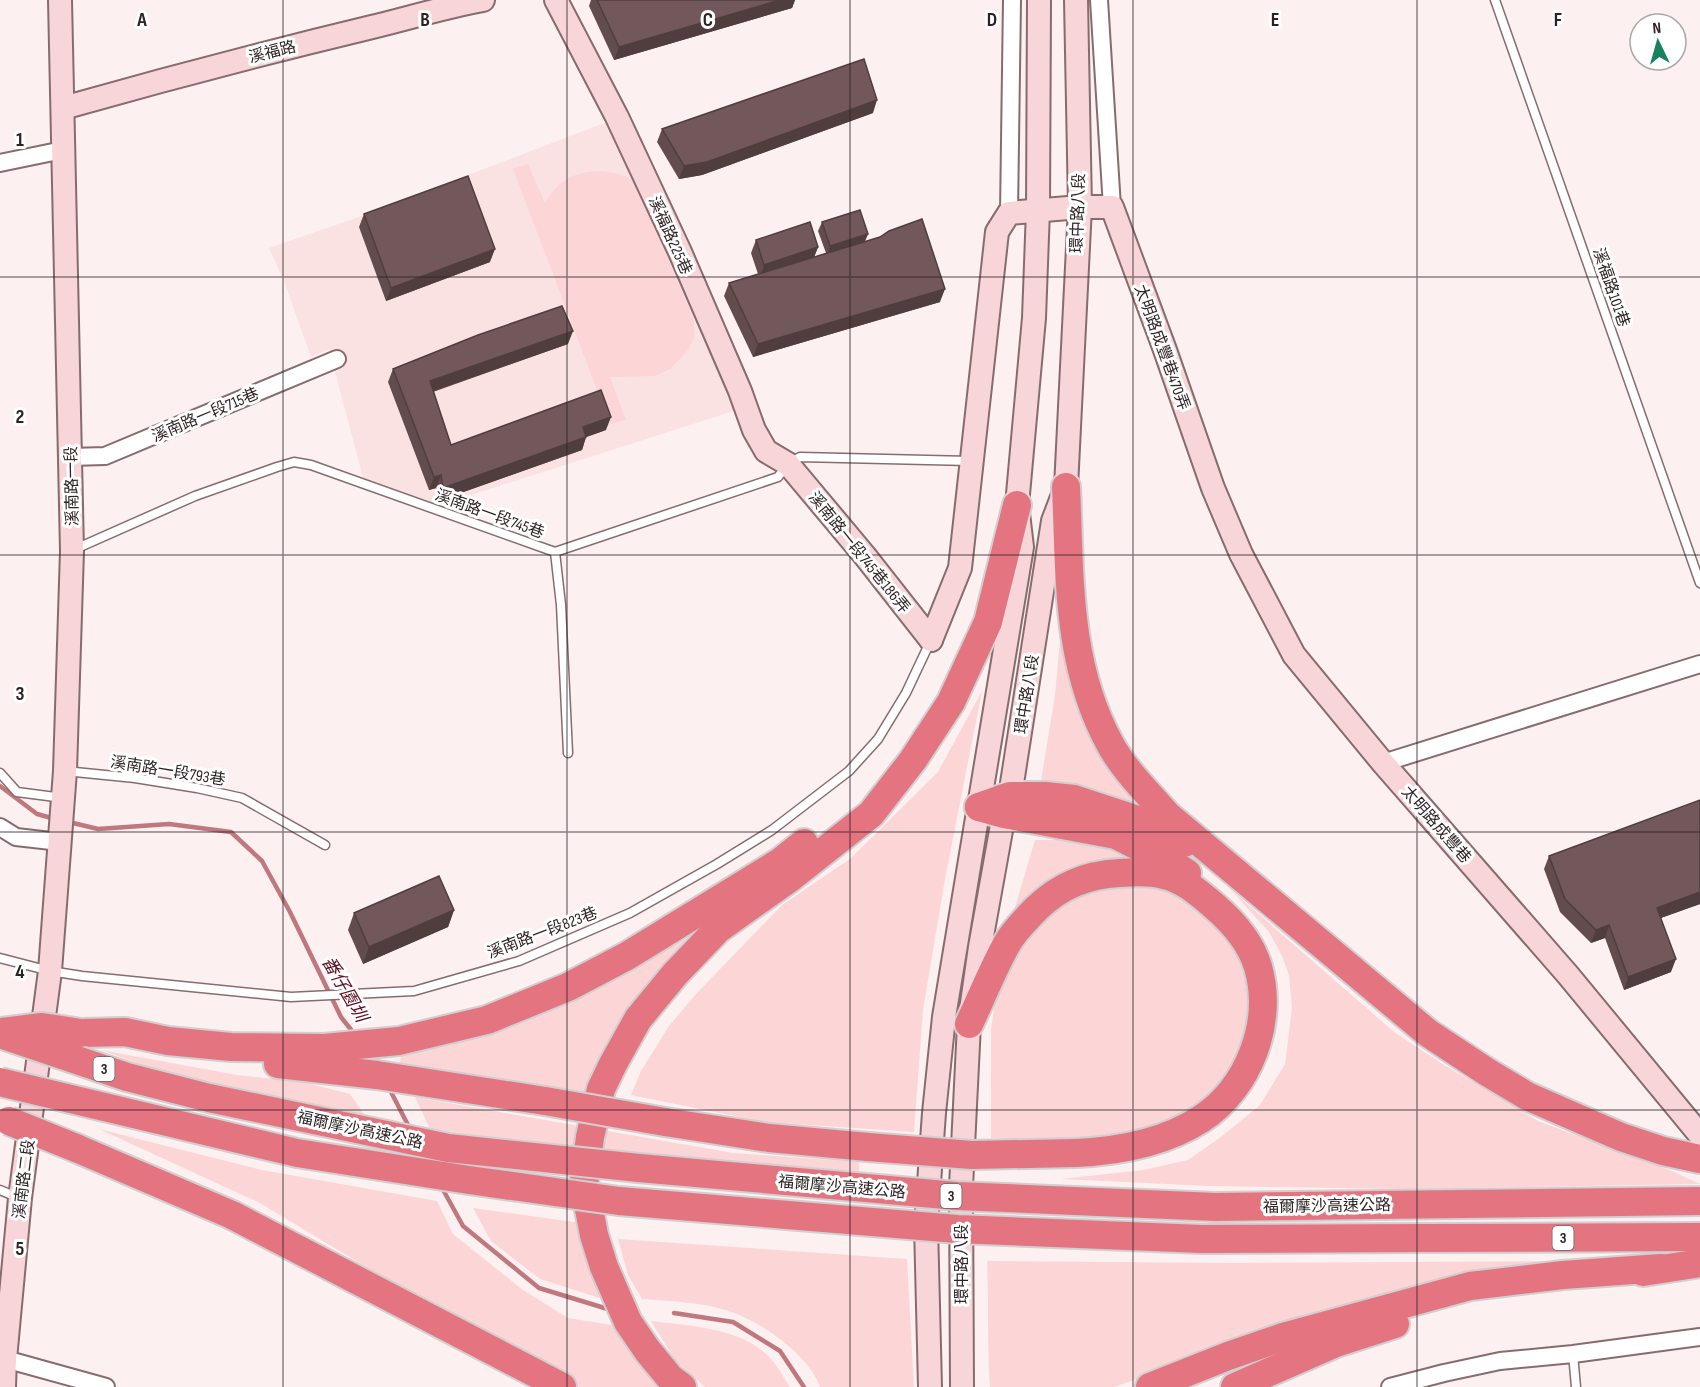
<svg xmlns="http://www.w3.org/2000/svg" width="1700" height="1387" font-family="'Sofia Sans Condensed','Noto Sans TC',sans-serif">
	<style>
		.built { fill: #fae2e3 }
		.green { fill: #fcd5d7 }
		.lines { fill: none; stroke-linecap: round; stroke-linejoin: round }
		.stream { stroke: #bf787e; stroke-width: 4.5 }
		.lane-casing { stroke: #876c6e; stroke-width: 11 }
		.street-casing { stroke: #876c6e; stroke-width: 20 }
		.secondary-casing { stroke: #876c6e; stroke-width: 26 }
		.highway-casing { stroke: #d1cfcf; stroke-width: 32 }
		.lane { stroke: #fff; stroke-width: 8 }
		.street { stroke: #fff; stroke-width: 16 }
		.secondary { stroke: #f7d5d9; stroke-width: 22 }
		.highway { stroke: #e57481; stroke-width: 28 }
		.highway-bridge-casing { stroke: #d1cfcf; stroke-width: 32; stroke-linecap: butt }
		.highway-bridge { stroke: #e57481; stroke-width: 28 }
		.wall { fill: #624c4d }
		.shaded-wall { fill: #503e3f }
		.building { fill: #72585a; stroke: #503e3f; stroke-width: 1.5 }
		.grid { fill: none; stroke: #2e2324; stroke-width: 1.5; stroke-opacity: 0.55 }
		.labels { text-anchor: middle; stroke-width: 6; stroke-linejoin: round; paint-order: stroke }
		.shield { fill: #fff; stroke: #6d6566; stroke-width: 1.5 }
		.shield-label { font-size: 15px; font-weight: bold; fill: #2e2324 }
		.street-label { font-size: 16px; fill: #2e2324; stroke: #fff }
		.water-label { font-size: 18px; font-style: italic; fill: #620d21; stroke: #fff }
		.grid-label { font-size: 20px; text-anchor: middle; font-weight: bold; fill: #2e2324; stroke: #fff; stroke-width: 6; stroke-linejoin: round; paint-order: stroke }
	</style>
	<rect width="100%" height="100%" fill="#fdf0f1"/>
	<path class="built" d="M612,120l128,289 -300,96 -77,-27 -34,-129 -18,8 -26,-73 -16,-36 84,-29z"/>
	<g class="green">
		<path d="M528,164l17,39c5,-8 10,-16 19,-22 21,-14 52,-12 72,1l58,138v18l-6,12 -18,19 -15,7 -45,1 16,43 -16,4 -97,-255z"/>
		<path d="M1062,618l81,191 -103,-22 15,-92z"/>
		<path d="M982,691l-37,188 -22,131 -9,122 -150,-10 -133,-27 10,-24 28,-45 26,-31 87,-90 68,-46 88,-87z"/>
		<path d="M1035,840h37l63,16 -2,7 -122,58z"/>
		<path d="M1129,880l55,14 56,59 10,43 -3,41 -19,35 -24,31 -50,27 -68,12 -95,-4v-108l7,-50 14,-29 56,-55z"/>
		<path d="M1230,889l164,143 47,31 97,58 134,50 28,13 -296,5 -195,-3 -148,-7 82,-9 45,-10 33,-23 39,-32 25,-41 7,-56 -3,-32 -6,-18 -14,-26z"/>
		<path d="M705,929l-118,167 -188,-30 3,-14 205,-71z"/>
		<path d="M101,1050l136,25 66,7 47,12 17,25 -156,-31 -58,-19z"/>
		<path d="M415,1097l318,56 126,9v15l-252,-25 -177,-23z"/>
		<path d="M99,1129l163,41 175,31 16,33 70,56 45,28 44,7 54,62h-86l-174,-96 -146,-88z"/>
		<path d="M473,1208l108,15 28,78 -69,-22 -49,-38z"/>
		<path d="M618,1239l289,20 7,128h-94c-11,-32 -60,-66 -91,-76 -28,-9 -58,-10 -87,-12l-14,-24z"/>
		<path d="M987,1261l245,2 352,-2 -280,55 -189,71h-125c-3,-42 -1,-84 -3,-126z"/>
		<path d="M651,1321c38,5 88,6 117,35 9,8 15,21 22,31h-85l-30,-27z"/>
	</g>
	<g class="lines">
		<g class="stream">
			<path d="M0,786l37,28 18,5"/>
			<path d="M69,822l29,7 71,-5 62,8 31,29 28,51 51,105 15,19"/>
			<path d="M389,1088l21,41"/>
			<path d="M441,1186l22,40 76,62 72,22"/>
			<path d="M674,1313l59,9 47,29 24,36"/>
		</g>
		<g class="lane-casing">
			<g id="lane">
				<path d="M1495,0l205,583"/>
				<path d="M73,550l122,-54 82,-29 17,-5 17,3 244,87 223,-75 10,-13 12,-7 170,4"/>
				<path d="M555,552l6,53 7,148"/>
				<path d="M65,771l70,7 62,10 45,10 83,47"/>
				<path d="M0,773l17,19 46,6"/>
				<path d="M0,958l50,13 32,5 209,21 123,-6 105,-30 111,-48 87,-49 55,-34 77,-59 29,-32 28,-46 25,-53"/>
				<path d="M0,1190l19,8"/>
				<path d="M1573,1354l3,33"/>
			</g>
		</g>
		<g class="street-casing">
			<g id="street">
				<path d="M1099,0l13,207"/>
				<path d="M0,163l63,-13"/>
				<path d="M1009,213l3,-213"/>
				<path d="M70,457l35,-1 232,-97"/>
				<path d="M1383,763l317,-99"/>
				<path d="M0,827l16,10 44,5"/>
				<path d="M5,1359l101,28"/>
				<path d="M1390,1387l54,-14 56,-12 73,-7 127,-17"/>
			</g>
		</g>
		<g class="secondary-casing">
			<g id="secondary">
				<path d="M556,0l61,117 63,135 60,139 14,39 12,21 22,13 77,92 66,84"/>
				<path d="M63,108c102,-29 205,-56 309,-81 37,-9 73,-20 111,-27"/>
				<path d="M931,640l29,-72 37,-336 12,-19 71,-6h32l53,143 48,138 28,66 53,101 89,108 185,212 132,160"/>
				<path d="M4,1387l1,-28 15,-161 30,-227 15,-200 7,-220 -12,-551"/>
				<path d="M930,1387l-4,-162 8,-112 10,-96 78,-470 -5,-42 17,-187 4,-108 1,-210"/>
				<path d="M962,1387l-1,-200 8,-163 11,-77 24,-133 6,-18 43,-275 13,-34 14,-280 -4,-207"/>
			</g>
		</g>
		<g class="highway-casing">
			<g id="highway">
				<path d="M1066,487c4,88 0,177 44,257 14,26 38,49 57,71l261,218 59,39 40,24 94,41 42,14 37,8"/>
				<path d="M979,807l25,7 112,21 55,28 16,10"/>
				<path d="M979,807l31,-11h35l29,3 67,22 43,22"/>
				<path d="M969,1024c13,-27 24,-56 39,-82 7,-12 20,-25 29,-34 24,-23 50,-33 82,-35 14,-1 31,-2 45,2 19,4 35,18 49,30 19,16 38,38 45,62 16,55 -9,121 -57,152 -37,24 -82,32 -125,34"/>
				<path d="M81,1033l44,-1 43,9 63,6 93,1 75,-7 88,-21 81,-33 59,-31 153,-94 24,-19"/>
				<path d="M278,1064l99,11 168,26"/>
				<path d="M665,1122l104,16 99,9"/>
				<path d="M76,1148l156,67 330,172"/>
				<path d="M1425,1238l275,-1"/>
				<path d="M1643,1272l57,-9"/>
				<path d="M682,1387l-12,-9 -23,-28 -19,-28 -24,-55 -10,-32 -10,-52 6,-46 11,-48 12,-25 25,-45 37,-45 43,-45 72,-51 81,-64 42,-54 38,-58 37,-80 29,-117"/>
				<path d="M1150,1387l78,-31 55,-19 187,-51 93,-11 98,-7"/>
				<path d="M1235,1387l101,-44 59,-19"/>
			</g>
		</g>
		<use href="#lane" class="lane"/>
		<use href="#street" class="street"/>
		<use href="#secondary" class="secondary"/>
		<use href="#highway" class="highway"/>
		<g class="highway-bridge-casing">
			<g id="highway-bridge">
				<path d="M2,1032l40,-5 39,6"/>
				<path d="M0,1034l127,43 82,21 239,50 191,20 318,28 259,11 484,-6"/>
				<path d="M0,1082l297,71 172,27 150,21 338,28 245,10 223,-1"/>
				<path d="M545,1101l120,21"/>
				<path d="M9,1121l67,27"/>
				<path d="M868,1147l104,8 104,-2"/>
			</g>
		</g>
		<use href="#highway-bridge" class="highway-bridge"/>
	</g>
	<g class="wall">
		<path d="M591,0h204l-3,8 -178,52 -25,-54z"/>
		<path d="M873,113l-171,62 -23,4 -22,-37 5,-13z"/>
		<path d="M364,214l126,48 -104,39 -27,-74z"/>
		<path d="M822,222l46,12 -3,7 75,61 -187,55 -29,-61 5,-13 29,-9 -7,-21 5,-13 62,7 -4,10 12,-4 -8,-22z"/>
		<path d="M568,344l-135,48 18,53 155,-15 -20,7 -4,13 -144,51 -2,-13 -7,2 -41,-108 5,-13z"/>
		<path d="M1700,800v104l-39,14 10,54 -47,18 -19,-52 -14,5 -31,-31 -16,-43 5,-13z"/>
		<path d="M454,910l-6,17 -85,37 -15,-34 6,-17z"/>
	</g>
	<g class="shaded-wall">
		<path d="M780,0h15l-3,8 -178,52 5,-13z"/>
		<path d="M877,100l-4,13 -171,62 -23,4 5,-13z"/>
		<path d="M868,234l-4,9 -37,12 3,-9z"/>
		<path d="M818,247l-5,13 -53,18 4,-13z"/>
		<path d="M495,249l-5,13 -104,39 5,-13z"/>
		<path d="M945,289l-5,13 -187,55 5,-13z"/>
		<path d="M573,331l-5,13 -143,50 5,-13z"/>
		<path d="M611,417l-5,13 -28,10 5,-13z"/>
		<path d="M586,437l-4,13 -144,51 5,-13z"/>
		<path d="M441,475l-5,13 -7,2 5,-13z"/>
		<path d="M1700,892v12l-48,17 5,-13z"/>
		<path d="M454,910l-6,17 -85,37 6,-17z"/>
		<path d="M1609,925l-4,13 -14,5 5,-13z"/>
		<path d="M1676,959l-5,13 -47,18 4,-13z"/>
	</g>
	<g class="building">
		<path d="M597,0h183l-161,47z"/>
		<path d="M864,59l13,41 -170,62 -23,4 -22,-37z"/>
		<path d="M468,176l27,73 -104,39 -27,-74z"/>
		<path d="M860,210l8,24 -38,12 -8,-24z"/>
		<path d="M922,219l23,70 -187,55 -29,-61 151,-46 9,-6z"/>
		<path d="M810,222l8,25 -54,18 -8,-25z"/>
		<path d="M562,306l11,25 -143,50 21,64 150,-55 10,27 -28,10 3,10 -143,51 -2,-13 -7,2 -41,-108 85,-34z"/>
		<path d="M1700,800v92l-43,16 19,51 -48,18 -19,-52 -13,5 -31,-31 -16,-43z"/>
		<path d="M439,876l15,34 -85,37 -15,-34z"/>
	</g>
	<path class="grid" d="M283,0v1387M567,0v1387M850,0v1387M1133,0v1387M1417,0v1387M0,277h1700M0,555h1700M0,832h1700M0,1110h1700"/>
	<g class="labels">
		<g class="shield">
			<rect x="93.5" y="1057" width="21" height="24" rx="4.5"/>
			<rect x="940.5" y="1184" width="21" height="24" rx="4.5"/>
			<rect x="1552.5" y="1226" width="21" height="24" rx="4.5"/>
		</g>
		<g class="shield-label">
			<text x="104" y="1074">3</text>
			<text x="951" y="1201">3</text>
			<text x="1563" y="1243">3</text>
		</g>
		<g class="street-label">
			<text transform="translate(272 51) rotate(-14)" y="6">溪福路</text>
			<text transform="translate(1077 213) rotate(-88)" y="6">環中路八段</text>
			<text transform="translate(671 235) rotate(66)" y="6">溪福路225巷</text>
			<text transform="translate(1612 287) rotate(71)" y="6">溪福路101巷</text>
			<text transform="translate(1163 347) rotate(70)" y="6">太明路成豐巷470弄</text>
			<text transform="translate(205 414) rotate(-23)" y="6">溪南路一段715巷</text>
			<text transform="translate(71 486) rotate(-91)" y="6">溪南路一段</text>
			<text transform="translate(490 513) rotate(20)" y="6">溪南路一段745巷</text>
			<text transform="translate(860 552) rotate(51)" y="6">溪南路一段745巷186弄</text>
			<text transform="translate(1026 694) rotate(-81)" y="6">環中路八段</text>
			<text transform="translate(168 770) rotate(9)" y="6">溪南路一段793巷</text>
			<text transform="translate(1437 824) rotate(49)" y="6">太明路成豐巷</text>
			<text transform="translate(542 932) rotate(-21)" y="6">溪南路一段823巷</text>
			<text transform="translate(360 1129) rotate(12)" y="6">福爾摩沙高速公路</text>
			<text transform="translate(23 1179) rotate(-83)" y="6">溪南路二段</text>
			<text transform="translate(842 1186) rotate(5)" y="6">福爾摩沙高速公路</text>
			<text transform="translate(1327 1205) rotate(-1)" y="6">福爾摩沙高速公路</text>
			<text transform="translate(961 1264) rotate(-90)" y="6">環中路八段</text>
		</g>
		<g class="water-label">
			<text transform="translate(345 989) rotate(60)" y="6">番仔園圳</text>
		</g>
	</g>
	<g class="grid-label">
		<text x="142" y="26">A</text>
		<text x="425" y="26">B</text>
		<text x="708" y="26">C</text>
		<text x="992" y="26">D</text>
		<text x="1275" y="26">E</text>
		<text x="1558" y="26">F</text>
		<text x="20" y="146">1</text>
		<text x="20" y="423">2</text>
		<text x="20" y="700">3</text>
		<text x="20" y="978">4</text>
		<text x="20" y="1255">5</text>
	</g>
	<g transform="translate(1658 42) rotate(355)"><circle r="28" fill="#ffffff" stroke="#aba7a7" stroke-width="1.5"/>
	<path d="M0-4.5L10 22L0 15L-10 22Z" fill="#18825e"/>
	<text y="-9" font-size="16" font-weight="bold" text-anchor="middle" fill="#2e2324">N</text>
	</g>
</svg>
